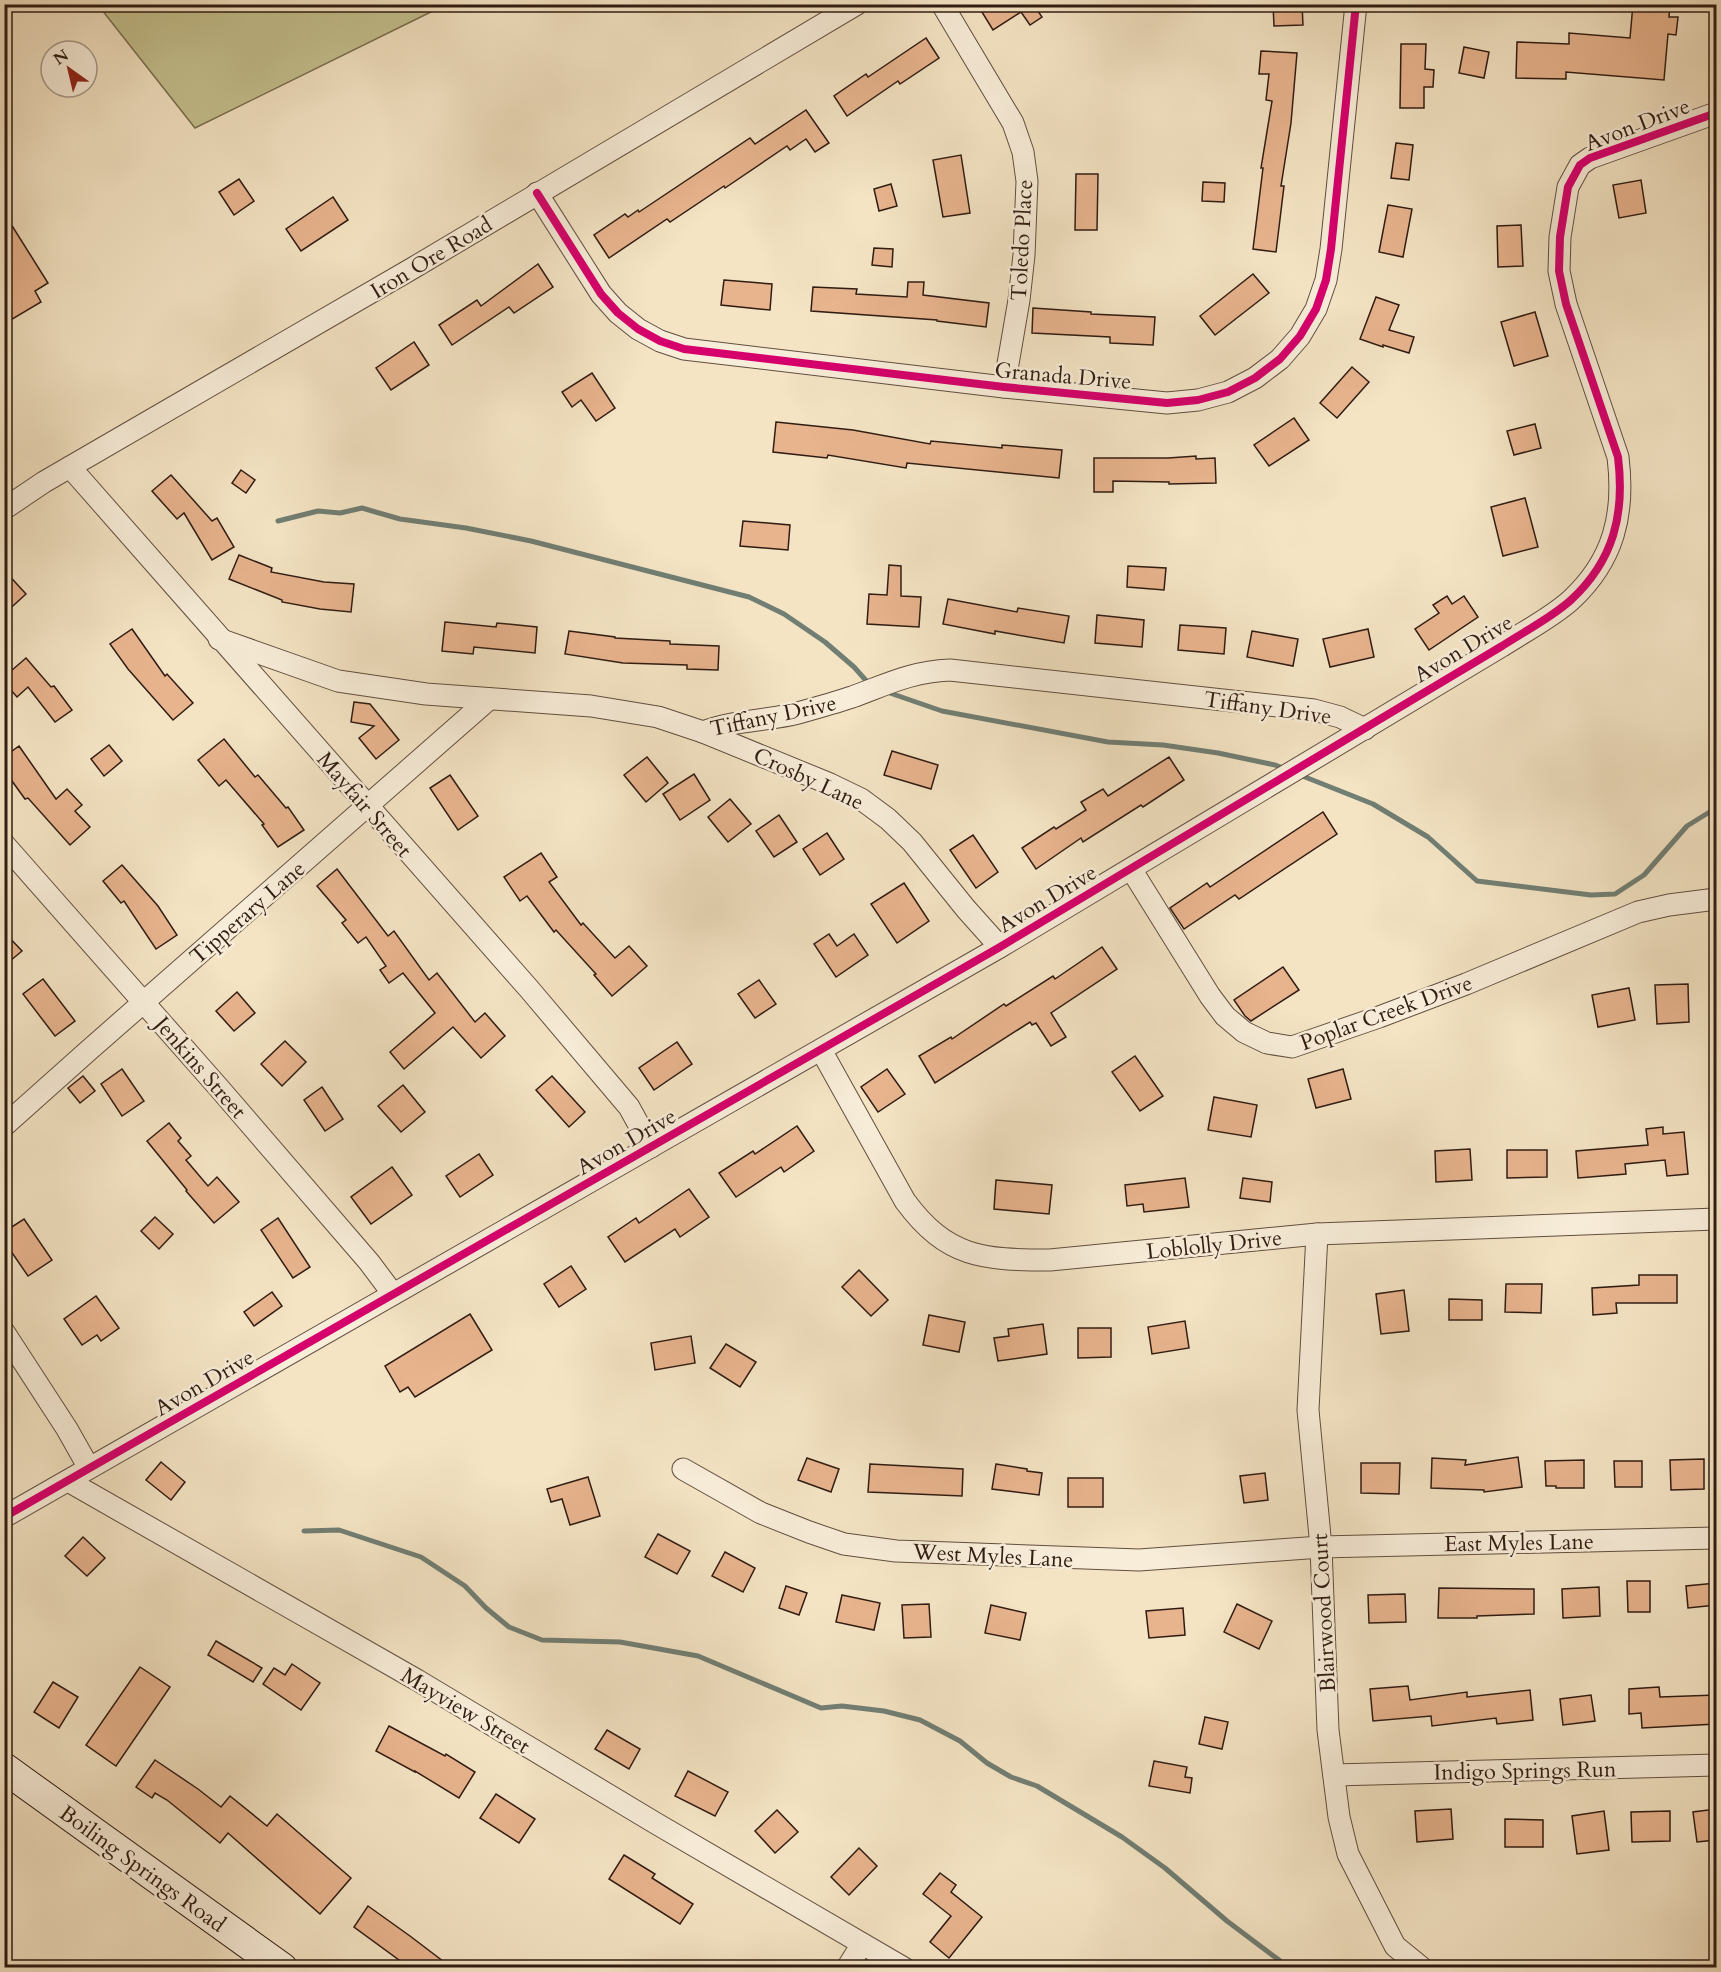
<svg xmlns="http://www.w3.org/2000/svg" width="1721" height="1972" font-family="Cardo,serif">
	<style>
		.green { fill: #c4c18f; stroke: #7a6e51; stroke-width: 1.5 }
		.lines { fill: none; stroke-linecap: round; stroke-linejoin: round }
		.stream { stroke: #717e73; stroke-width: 5 }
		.building { fill: #e8b48e; stroke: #301c13; stroke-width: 1.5 }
		.minor-casing { stroke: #614e3f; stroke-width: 23 }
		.secondary-casing { stroke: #301c13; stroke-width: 32 }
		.minor { stroke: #f8edd9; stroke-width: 21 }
		.secondary { stroke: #f8edd9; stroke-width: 30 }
		.cycleway-casing { stroke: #f8edd9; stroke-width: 11 }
		.cycleway { stroke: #d6006c; stroke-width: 8 }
		.labels { text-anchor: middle; stroke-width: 5; stroke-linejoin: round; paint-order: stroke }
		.street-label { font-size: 22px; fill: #301c13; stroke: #f8edd9 }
	</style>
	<rect width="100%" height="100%" fill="#f4e4c4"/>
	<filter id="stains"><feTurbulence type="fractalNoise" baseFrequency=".00333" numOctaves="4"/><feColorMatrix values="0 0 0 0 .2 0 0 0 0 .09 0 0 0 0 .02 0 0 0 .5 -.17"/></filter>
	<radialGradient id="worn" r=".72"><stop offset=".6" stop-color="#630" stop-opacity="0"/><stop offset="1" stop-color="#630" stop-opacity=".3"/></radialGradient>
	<path class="green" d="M98,5h347l-250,123z"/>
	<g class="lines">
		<g class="stream">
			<path d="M278,521l40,-10 22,2 22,-5 38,11 66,9 65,13 218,56 35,17 41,28 29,25 16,18"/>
			<path d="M887,692l55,19 166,31 55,3 55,8 57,12 11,4"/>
			<path d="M1300,775l73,29 55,33 49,44 114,14 24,-1 29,-19 43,-49 29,-18"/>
			<path d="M304,1531l35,-1 82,27 44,29 21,22 23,19 33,13 78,2 78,14 123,52 21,-2 42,5 36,9 40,21 27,22 24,14 26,9 85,51 43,31 62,53 52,39 7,8"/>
		</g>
	</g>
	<g class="building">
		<path d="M977,4l57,1 8,12 -12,8 -9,-13 -28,18z"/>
		<path d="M1273,4h29l1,21 -29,1z"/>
		<path d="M1633,4h37l-1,13h9l-2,18 -8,-1 -4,46 -98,-8v7l-50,-1 1,-36 52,2v-11l61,5z"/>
		<path d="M926,38l13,20 -39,26 -2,-3 -51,35 -13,-20 32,-22 2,3z"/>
		<path d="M1401,44h25l-1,25 9,1 -1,17h-9v21h-24z"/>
		<path d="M1464,47l25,5 -5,26 -25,-5z"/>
		<path d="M1261,51l36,2 -6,70 -10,63h3l-8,66 -23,-3 10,-81h-2l11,-67 -6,-1 3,-26h-10z"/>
		<path d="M806,110l23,33 -14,9 -9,-13 -16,11 -3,-4 -62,42 -1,-2 -54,36 -3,-3 -58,39 -15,-23 31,-21 3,3 10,-7 1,2 111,-74 5,6z"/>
		<path d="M1396,143l17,2 -4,35 -18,-2z"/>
		<path d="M961,155l9,58 -27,4 -10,-57z"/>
		<path d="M1076,174h22l-1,56h-22z"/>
		<path d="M239,179l15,22 -20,14 -15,-23z"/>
		<path d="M1641,180l5,33 -27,5 -6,-33z"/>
		<path d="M1203,182l22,1 -1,19 -22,-1z"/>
		<path d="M891,184l6,22 -18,5 -5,-22z"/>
		<path d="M333,197l15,23 -47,31 -15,-22z"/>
		<path d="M1388,205l24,4 -9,48 -24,-5z"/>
		<path d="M4,213l44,70 -13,8 6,11 -37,22z"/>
		<path d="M1521,225l2,41 -25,1 -1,-41z"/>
		<path d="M874,248l19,1 -1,18 -20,-2z"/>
		<path d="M538,264l15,23 -39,26 -5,-6 -57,38 -13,-20 38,-25 4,6z"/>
		<path d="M1253,274l16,19 -54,42 -15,-19z"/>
		<path d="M724,280l48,4 -2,26 -49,-5z"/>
		<path d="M908,282h16l-1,13 66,8 -3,24 -49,-6v-1l-126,-9 2,-24 44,2 -1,5 51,3z"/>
		<path d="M1376,297l23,8 -10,25 25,7 -5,16 -26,-8v2l-23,-8z"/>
		<path d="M1033,308l58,4v2l64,3 -2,28 -43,-2v-6l-78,-4z"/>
		<path d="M1535,312l13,44 -34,10 -13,-44z"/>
		<path d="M414,342l15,23 -38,25 -15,-22z"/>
		<path d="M1352,367l17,15 -32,36 -17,-15z"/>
		<path d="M592,373l23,35 -19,13 -15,-21 -9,7 -10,-15z"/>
		<path d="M1294,418l15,22 -40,26 -15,-21z"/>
		<path d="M776,422l77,8 77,14 1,-3 71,7v-3l60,5 -3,28 -152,-15 -1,5 -78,-13 -1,3 -54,-6z"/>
		<path d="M1535,424l6,24 -27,7 -7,-24z"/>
		<path d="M1196,456v3l19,-1 1,25 -47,1v-2l-56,-1v11h-19v-34h74z"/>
		<path d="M241,470l14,10 -9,13 -14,-10z"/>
		<path d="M171,475l41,46 5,-3 17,29 -22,13 -28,-47 -7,6 -25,-28z"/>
		<path d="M1525,498l13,49 -35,9 -12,-49z"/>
		<path d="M743,521l47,4 -2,25 -48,-4z"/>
		<path d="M239,555l33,13 -1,4 53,10 30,2 -3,28 -31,-3 -38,-7v-2l-53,-21z"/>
		<path d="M889,565l12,1v30l20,1 -2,30 -52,-3 2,-30 18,1z"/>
		<path d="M1128,566l38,2 -2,22 -37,-3z"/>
		<path d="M4,570l22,24 -22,20z"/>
		<path d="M1447,596l5,8 12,-8 14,21 -49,33 -14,-21 24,-16 -6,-8z"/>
		<path d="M948,599l69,13 1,-4 51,8 -5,27 -69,-12v3l-52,-10z"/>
		<path d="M1097,615l47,5 -2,27 -47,-4z"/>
		<path d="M445,622l51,5 1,-4 40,4 -2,26 -61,-6 -1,7 -31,-3z"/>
		<path d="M1180,625l46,3 -2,26 -46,-4z"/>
		<path d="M132,629l33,47 2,-2 26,29 -20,17 -45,-51 -18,-25z"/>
		<path d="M1368,629l6,28 -44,10 -7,-28z"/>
		<path d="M569,631l46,6v1l55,3v3l49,2 -1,24 -31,-1v-4l-64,-2 -58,-9z"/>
		<path d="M1252,631l46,8 -5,27 -46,-9z"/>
		<path d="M26,658l25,29 3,-1 18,24 -17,12 -27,-35 -11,10 -13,-15v-5z"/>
		<path d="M354,702l16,2 29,36 -23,19 -17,-21 15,-12 -23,-4z"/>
		<path d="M224,739l31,38 3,-2 28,33 2,-1 16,23 -26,17 -16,-22 2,-1 -38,-44 -7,6 -21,-26z"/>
		<path d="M109,745l13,16 -18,15 -13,-17z"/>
		<path d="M19,746l37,53 11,-10 15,16 -7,6 15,16 -20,18 -42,-47 -3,1 -21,-29v-13z"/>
		<path d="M892,751l46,14 -7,24 -47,-14z"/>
		<path d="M647,757l21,26 -22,19 -22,-27z"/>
		<path d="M1169,757l15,23 -41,27 -2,-2 -58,37 -2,-4 -45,31 -14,-21 32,-21 2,2 30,-19 -5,-8 22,-13 5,7z"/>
		<path d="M694,774l16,26 -30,20 -17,-26z"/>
		<path d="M450,775l28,41 -20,14 -28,-42z"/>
		<path d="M730,799l21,25 -23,18 -20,-25z"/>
		<path d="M1323,812l14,22 -98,65 -4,-4 -51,34 -14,-21 37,-25 3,4z"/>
		<path d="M779,815l18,27 -23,15 -18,-26z"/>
		<path d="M827,833l17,26 -24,16 -17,-26z"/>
		<path d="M973,835l25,37 -22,16 -26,-38z"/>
		<path d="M541,853l16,24 -8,5 32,43 2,-2 32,35 14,-12 18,20 -35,30 -18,-21 2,-1 -40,-44 -2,2 -27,-36 -7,5 -16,-24z"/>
		<path d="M122,865l36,41 19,29 -21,14 -32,-48 -3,2 -18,-22z"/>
		<path d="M337,869l51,67 6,-5 35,49 8,-7 38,49 10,-9 20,23 -24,22 -28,-31 -49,42 -14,-17 45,-39 -32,-40 -14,10 -9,-13 6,-4 -20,-29 -8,6 -16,-20 4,-3 -29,-34z"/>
		<path d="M904,883l25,38 -32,22 -26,-39z"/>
		<path d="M4,932l18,19 -18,15z"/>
		<path d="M829,934l8,12 17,-12 14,21 -32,22 -22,-33z"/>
		<path d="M1102,947l15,22 -66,44 15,24 -15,9 -15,-23 -4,2 -2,-3 -95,61 -16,-27 32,-19 1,2 52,-35 2,2 47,-30 2,3z"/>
		<path d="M1283,967l16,23 -48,31 -6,-5 -11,-16z"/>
		<path d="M43,979l32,42 -20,15 -32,-42z"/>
		<path d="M759,980l17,24 -21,14 -17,-24z"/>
		<path d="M1688,984l1,38 -32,2 -2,-39z"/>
		<path d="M1629,988l6,32 -37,7 -6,-32z"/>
		<path d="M237,992l18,21 -21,18 -18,-20z"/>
		<path d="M285,1041l21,21 -24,24 -21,-22z"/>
		<path d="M677,1042l15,22 -38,26 -15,-22z"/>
		<path d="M1135,1056l28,40 -23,15 -28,-39z"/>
		<path d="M122,1069l22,32 -22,15 -21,-32z"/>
		<path d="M887,1069l18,25 -27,18 -17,-25z"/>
		<path d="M1343,1069l8,30 -35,9 -8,-29z"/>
		<path d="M83,1076l12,15 -15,12 -12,-15z"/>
		<path d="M552,1076l33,36 -16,15 -33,-37z"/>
		<path d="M403,1085l22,27 -24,20 -23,-26z"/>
		<path d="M322,1087l21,32 -18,12 -21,-31z"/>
		<path d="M1214,1097l43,8 -6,32 -43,-7z"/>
		<path d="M169,1123l12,15 -3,3 13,15 -5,4 22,26 9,-9 22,25 -25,21 -28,-32 1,-1 -40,-49z"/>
		<path d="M797,1126l17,25 -30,21 -3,-5 -45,30 -17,-24 34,-22 2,3z"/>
		<path d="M1663,1127v7l21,-2 4,42 -21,2 -2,-16 -40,4 1,10 -48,4 -2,-27 72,-6 -2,-16z"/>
		<path d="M1470,1149l2,31 -36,2 -1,-31z"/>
		<path d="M1507,1150h40v27l-40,1z"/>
		<path d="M479,1154l14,21 -33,22 -14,-21z"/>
		<path d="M392,1167l20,28 -41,29 -20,-27z"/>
		<path d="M1185,1178l4,29 -45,5 -1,-8 -16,2 -2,-21z"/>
		<path d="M1243,1178l29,4 -2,20 -30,-4z"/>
		<path d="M996,1180l56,5 -3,29 -55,-5z"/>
		<path d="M689,1189l20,28 -29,20 -5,-8 -50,33 -17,-25 28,-19 3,5z"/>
		<path d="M155,1217l18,17 -14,15 -18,-18z"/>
		<path d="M278,1218l32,49 -17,11 -32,-48z"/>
		<path d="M24,1219l28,41 -24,16 -24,-35v-9z"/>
		<path d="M571,1266l15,23 -27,18 -15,-23z"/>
		<path d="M859,1270l29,30 -17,16 -29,-29z"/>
		<path d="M1639,1275h38v28h-61l1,10 -24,2 -1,-27 47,-3z"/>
		<path d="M1506,1284h36l-1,29 -36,-1z"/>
		<path d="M1404,1290l5,41 -28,3 -5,-40z"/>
		<path d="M272,1292l10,14 -28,20 -10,-14z"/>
		<path d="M96,1296l23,32 -18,13 -4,-6 -15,10 -18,-26z"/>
		<path d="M1449,1299l33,1v20h-33z"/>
		<path d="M470,1314l22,36 -77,47 -7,-10 -8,5 -15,-26z"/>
		<path d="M929,1315l36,7 -6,30 -36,-7z"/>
		<path d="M1185,1321l4,27 -37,6 -4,-27z"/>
		<path d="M1043,1324l4,30 -49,7 -4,-23 15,-2 -1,-7z"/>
		<path d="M1078,1328h33v29l-33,1z"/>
		<path d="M691,1336l4,27 -40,7 -4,-27z"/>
		<path d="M726,1344l30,18 -16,25 -30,-19z"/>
		<path d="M1518,1457l4,30 -38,5v-2l-53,-2 1,-30 34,2 -1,5z"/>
		<path d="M807,1458l32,11 -8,23 -33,-12z"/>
		<path d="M1704,1459v30l-33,1 -1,-30z"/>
		<path d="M1584,1460v28h-28v-2h-10l-1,-25z"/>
		<path d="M1614,1461h28v26h-27z"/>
		<path d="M161,1462l24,20 -14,18 -25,-20z"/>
		<path d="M1361,1463h39l-1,31 -38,-1z"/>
		<path d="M870,1464l93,5 -1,27 -94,-4z"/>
		<path d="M996,1464l31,5v2l15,2 -3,22 -47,-6z"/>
		<path d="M1265,1473l3,27 -24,3 -4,-27z"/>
		<path d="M588,1477l12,39 -30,9 -8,-26 -11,3 -4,-13z"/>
		<rect x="1068" y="1478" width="35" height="29"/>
		<path d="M658,1534l32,17 -13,23 -32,-17z"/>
		<path d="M83,1537l22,21 -18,18 -22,-20z"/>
		<path d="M725,1552l30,16 -12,24 -31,-16z"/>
		<path d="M1627,1581h23v31h-22z"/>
		<path d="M1716,1583v22l-28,3 -2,-22z"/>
		<path d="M786,1586l21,7 -8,22 -20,-7z"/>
		<path d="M1599,1587l1,29 -37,2 -1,-29z"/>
		<path d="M1439,1588l95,1v25l-57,2v2h-39z"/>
		<path d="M1405,1594l1,28 -37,1 -1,-28z"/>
		<path d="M842,1595l38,8 -6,27 -38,-8z"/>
		<path d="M929,1604l2,33 -27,1 -2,-33z"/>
		<path d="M1237,1604l35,17 -13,28 -35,-17z"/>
		<path d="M991,1605l35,8 -6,27 -35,-7z"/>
		<path d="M1183,1608l2,27 -36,3 -3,-27z"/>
		<path d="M216,1641l46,27 -9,14 -45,-27z"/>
		<path d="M292,1664l28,19 -19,27 -38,-26 11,-16 11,7z"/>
		<path d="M140,1667l30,20 -54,79 -30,-21z"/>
		<path d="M53,1682l25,15 -19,31 -25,-16z"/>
		<path d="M1408,1686l2,14 57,-8v5l63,-7 3,30 -36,4 -1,-6 -64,8 -1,-10 -58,5 -3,-32z"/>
		<path d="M1659,1687l1,10 56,-2v29l-74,4 -1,-15 -12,1v-25z"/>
		<path d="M1591,1695l4,26 -32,4 -3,-26z"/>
		<path d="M1205,1717l23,5 -6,27 -23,-5z"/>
		<path d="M389,1726l56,30 1,-2 29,18 -16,26 -44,-27v1l-39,-21z"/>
		<path d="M607,1730l33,19 -11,20 -34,-20z"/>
		<path d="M155,1760l43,29 23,18 9,-11 37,30 10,-12 74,64 -31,36 -92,-81 -8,10 -53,-43 -12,-7 -3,5 -16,-11z"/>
		<path d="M1154,1761l33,6 -2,10 7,1 -2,15 -41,-7z"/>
		<path d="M688,1771l40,21 -13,24 -40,-20z"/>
		<path d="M496,1794l39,25 -16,24 -39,-25z"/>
		<path d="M1451,1809l2,30 -36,3 -2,-31z"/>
		<path d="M1716,1809v31l-19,2 -4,-30z"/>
		<path d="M777,1810l21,22 -23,21 -20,-22z"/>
		<path d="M1604,1811l5,39 -32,4 -5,-38z"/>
		<path d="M1670,1811v30l-38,1 -1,-30z"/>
		<path d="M1505,1819l38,1v27h-38z"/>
		<path d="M859,1848l18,18 -28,29 -18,-18z"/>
		<path d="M624,1855l31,19 -3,4 41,26 -13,20 -71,-45z"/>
		<path d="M940,1873l16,12 -5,7 31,25 -33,41 -19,-16 21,-26 -28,-22z"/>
		<path d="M368,1906l42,30 42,32h-42l-56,-41z"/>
	</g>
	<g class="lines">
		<g class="minor-casing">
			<g id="minor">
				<path d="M942,4l71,119 10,29 4,29 -3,74 -5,45 -15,87"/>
				<path d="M537,193l64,101 17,19 20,16 22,12 24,8 320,38 163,16 31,-3 30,-8 27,-14 25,-19 20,-23 16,-27 10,-29 5,-31 25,-245"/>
				<path d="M70,467l460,523 99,117 22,40"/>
				<path d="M4,509l40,-27 369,-214 444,-264"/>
				<path d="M219,639l119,42 88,13 165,12 67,11 45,15c30,-12 64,-11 95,-19 18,-5 36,-10 54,-16 36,-13 58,-25 98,-27l364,40 26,7 25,12"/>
				<path d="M703,732l127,52 31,15 27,20 24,23 54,67 34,38"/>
				<path d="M4,844l215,244 150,174 24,32"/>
				<path d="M1131,869l79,127 15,20 19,16 23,11 25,4 87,-30 87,-33 172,-72 31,-7 47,-6"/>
				<path d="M821,1050l84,151c42,57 78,59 145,59l267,-26 399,-15"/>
				<path d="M4,1126l84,-75 401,-352"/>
				<path d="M1317,1234l-9,176 13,137 7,183 11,87 9,37 47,92 27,22"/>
				<path d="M4,1332l63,97 22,39"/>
				<path d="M683,1469l78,44 48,19 35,12 52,7 243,9 182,-13 395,-9"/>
				<path d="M68,1481l349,199 240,144 247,144"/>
				<path d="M4,1517l996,-570 502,-301c23,-15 49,-28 69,-46 43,-40 54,-86 47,-143l-52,-153 -7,-33 1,-34 8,-50 12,-22 10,-7 126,-45"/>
				<path d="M1334,1775l382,-10"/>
				<path d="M847,1968l15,-24"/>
			</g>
		</g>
		<g class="secondary-casing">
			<path id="secondary" d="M4,1768l278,200"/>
		</g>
		<use href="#minor" class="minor"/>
		<use href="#secondary" class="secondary"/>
		<g class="cycleway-casing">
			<g id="cycleway">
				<path d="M537,193l64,101 17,19 20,16 22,12 24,8 320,38 163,16 31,-3 30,-8 27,-14 25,-19 20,-23 16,-27 10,-29 5,-31 25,-245"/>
				<path d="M4,1517l996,-570 502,-301c23,-15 49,-28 69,-46 43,-40 54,-86 47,-143l-52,-153 -7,-33 1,-34 8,-50 12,-22 10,-7 126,-45"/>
			</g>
		</g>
		<use href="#cycleway" class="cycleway"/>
	</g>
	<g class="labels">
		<g class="street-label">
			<text transform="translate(1637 124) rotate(-21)" y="8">Avon Drive</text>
			<text transform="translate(1021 240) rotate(-87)" y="8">Toledo Place</text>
			<text transform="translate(431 257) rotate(-31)" y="8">Iron Ore Road</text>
			<text transform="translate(1063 375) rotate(5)" y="8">Granada Drive</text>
			<text transform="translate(1463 648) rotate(-31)" y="8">Avon Drive</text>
			<text transform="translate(1268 707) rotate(8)" y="8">Tiffany Drive</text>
			<text transform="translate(773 715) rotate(-12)" y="8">Tiffany Drive</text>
			<text transform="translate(809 778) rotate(25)" y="8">Crosby Lane</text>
			<text transform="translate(365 804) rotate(49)" y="8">Mayfair Street</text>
			<text transform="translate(1047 898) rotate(-31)" y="8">Avon Drive</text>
			<text transform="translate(247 912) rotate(-41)" y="8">Tipperary Lane</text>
			<text transform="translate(1386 1012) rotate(-20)" y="8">Poplar Creek Drive</text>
			<text transform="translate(201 1067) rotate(49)" y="8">Jenkins Street</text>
			<text transform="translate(626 1141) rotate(-30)" y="8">Avon Drive</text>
			<text transform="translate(1214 1244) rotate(-6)" y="8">Loblolly Drive</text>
			<text transform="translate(204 1382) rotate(-30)" y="8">Avon Drive</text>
			<text transform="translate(1519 1542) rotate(-1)" y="8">East Myles Lane</text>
			<text transform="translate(993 1555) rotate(3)" y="8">West Myles Lane</text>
			<text transform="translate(1323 1613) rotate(-93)" y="8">Blairwood Court</text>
			<text transform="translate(466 1710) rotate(31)" y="8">Mayview Street</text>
			<text transform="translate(1525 1770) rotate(-1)" y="8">Indigo Springs Run</text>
			<text transform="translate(143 1868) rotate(36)" y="8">Boiling Springs Road</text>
		</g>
	</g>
	<rect width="1721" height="1972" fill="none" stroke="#f4e4c4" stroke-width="24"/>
	<rect x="6" y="6" width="1709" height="1960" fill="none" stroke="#301c13" stroke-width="3"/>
	<rect x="12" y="12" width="1697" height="1948" fill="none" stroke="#301c13" stroke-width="1.5"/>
	<g transform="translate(69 69) rotate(326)"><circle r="28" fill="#f8edd9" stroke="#a8998a" stroke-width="1.5"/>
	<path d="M0-4.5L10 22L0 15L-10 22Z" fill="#8f2418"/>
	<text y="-9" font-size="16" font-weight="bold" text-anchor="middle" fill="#301c13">N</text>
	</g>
	<rect width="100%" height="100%" filter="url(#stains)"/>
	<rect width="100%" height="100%" fill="url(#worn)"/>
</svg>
